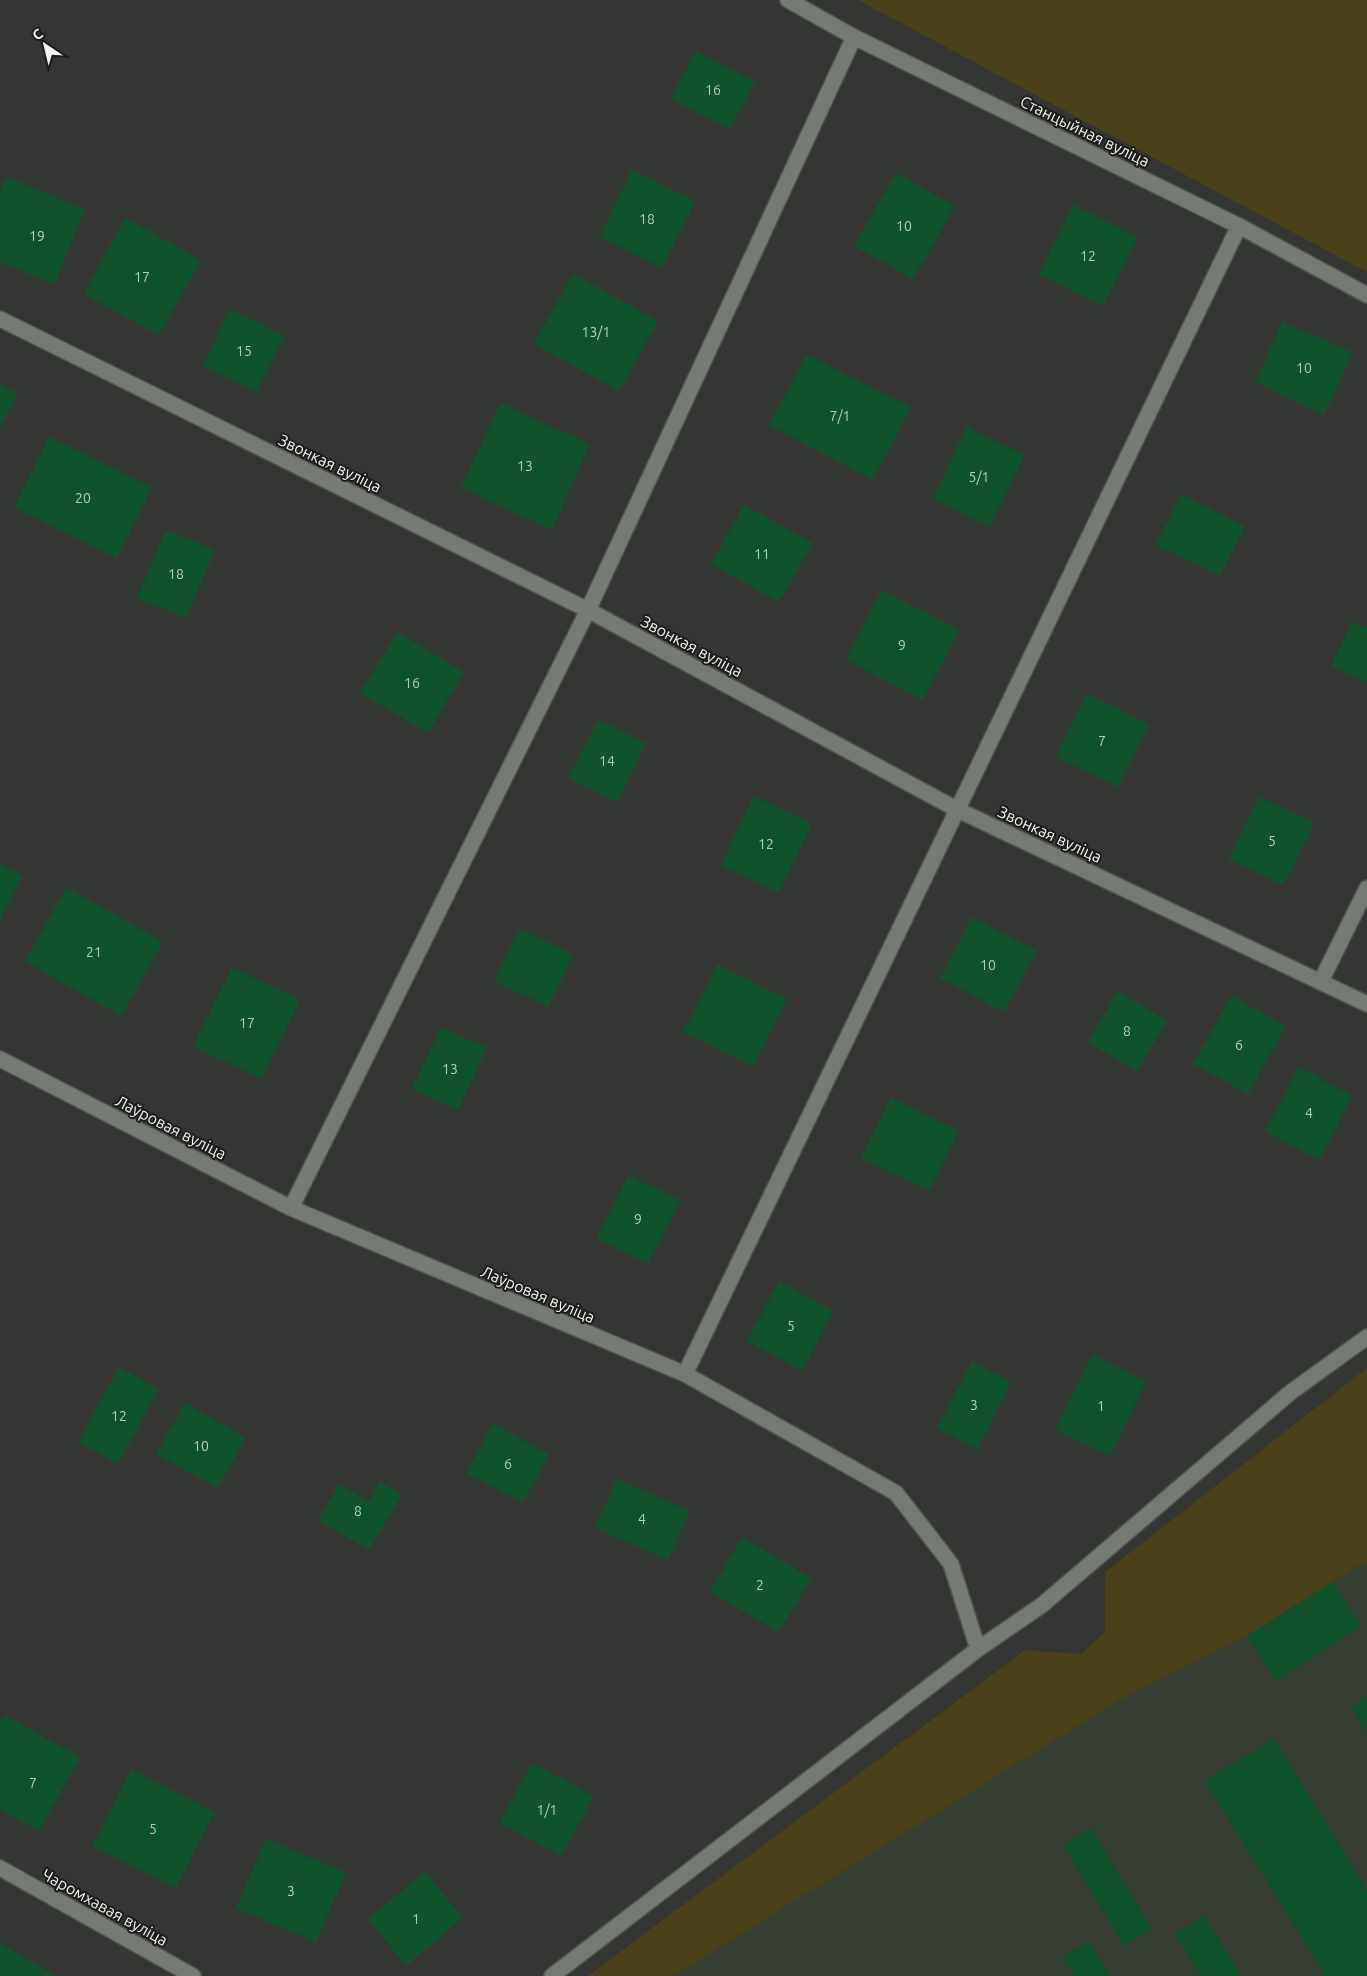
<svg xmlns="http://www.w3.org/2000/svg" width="1367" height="1976" font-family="Ubuntu,sans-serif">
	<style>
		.built { fill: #383f35 }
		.green { fill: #4b4219 }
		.building { fill: #10522c }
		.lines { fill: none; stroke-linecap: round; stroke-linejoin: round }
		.lane-casing { stroke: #535551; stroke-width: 18 }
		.street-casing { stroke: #535551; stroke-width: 18 }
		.lane { stroke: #767a75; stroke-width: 15 }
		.street { stroke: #767a75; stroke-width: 15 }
		.labels { text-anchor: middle; stroke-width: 4; stroke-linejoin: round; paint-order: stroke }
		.number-label { font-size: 14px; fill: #baccc0 }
		.street-label { font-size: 16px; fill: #f3f5f2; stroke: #1c1d1b }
	</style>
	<rect width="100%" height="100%" fill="#333632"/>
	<path class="built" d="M1367,1564v412h-693l448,-277 125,-63 113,-71z"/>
	<g class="green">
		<path d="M858,0h509v272z"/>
		<path d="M1367,1368v196l-7,1 -113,71 -125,63 -448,277h-86l437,-326 56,4 24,-22v-60z"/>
	</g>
	<g class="building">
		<path d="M696,51l59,30 -25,48 -59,-30z"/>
		<path d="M632,170l63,31 -33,67 -63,-31z"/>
		<path d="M896,173l59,33 -42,73 -59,-33z"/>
		<path d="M6,177l79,32 -30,75 -55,-22v-70z"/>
		<path d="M1073,205l65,33 -35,68 -65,-32z"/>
		<path d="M125,218l76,42 -42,75 -75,-41z"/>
		<path d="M573,274l85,47 -39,70 -85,-47z"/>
		<path d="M230,309l55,27 -28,56 -54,-26z"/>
		<path d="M1283,322l70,31 -29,62 -69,-33z"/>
		<path d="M807,354l104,53 -38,73 -104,-55z"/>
		<path d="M0,384l18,10 -18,33z"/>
		<path d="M500,403l90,41 -38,86 -91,-42z"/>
		<path d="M967,427l58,28 -35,72 -57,-28z"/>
		<path d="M49,437l103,50 -35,71 -103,-50z"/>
		<path d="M1182,494l63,32 -25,50 -64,-31z"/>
		<path d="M744,505l69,38 -34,59 -68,-38z"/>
		<path d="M166,530l49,20 -29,68 -49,-20z"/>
		<path d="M882,590l77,40 -36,70 -77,-40z"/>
		<path d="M1352,621l15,7v54l-36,-16z"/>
		<path d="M397,632l67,40 -36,61 -68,-40z"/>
		<path d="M1087,694l62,30 -31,63 -62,-30z"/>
		<path d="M598,720l48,24 -29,58 -49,-24z"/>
		<path d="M754,796l58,28 -33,69 -58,-28z"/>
		<path d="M1260,797l54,26 -31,62 -54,-26z"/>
		<path d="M0,864l23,12 -23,43z"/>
		<path d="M67,887l96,55 -42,74 -96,-55z"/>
		<path d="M972,917l65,34 -33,61 -64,-34z"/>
		<path d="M520,929l53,26 -25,52 -54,-26z"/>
		<path d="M717,964l70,35 -34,68 -70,-35z"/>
		<path d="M232,967l68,33 -38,79 -69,-32z"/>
		<path d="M1118,991l49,30 -30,51 -49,-30z"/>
		<path d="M1231,996l55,30 -38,68 -55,-30z"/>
		<path d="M441,1027l46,21 -29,62 -46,-21z"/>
		<path d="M1298,1067l55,29 -34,64 -54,-29z"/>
		<path d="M891,1098l68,33 -29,60 -69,-33z"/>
		<path d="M628,1175l53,26 -33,63 -52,-26z"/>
		<path d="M779,1282l55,29 -32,60 -55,-30z"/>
		<path d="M1092,1355l54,27 -36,74 -55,-26z"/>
		<path d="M972,1362l39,20 -34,67 -40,-21z"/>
		<path d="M119,1367l40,22 -41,75 -40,-22z"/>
		<path d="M185,1403l61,35 -28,50 -62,-34z"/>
		<path d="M493,1424l56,30 -26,49 -57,-30z"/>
		<path d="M617,1479l73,32 -22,49 -73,-32z"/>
		<path d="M380,1482l22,13 -33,55 -51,-30 21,-36 30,18z"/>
		<path d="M742,1537l69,41 -32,54 -69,-40z"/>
		<path d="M1333,1582l28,45 -85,54 -29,-45z"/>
		<path d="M1367,1696v37l-16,-26z"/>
		<path d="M4,1715l76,42 -41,74 -39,-22v-86z"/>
		<path d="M1274,1738l93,152v86h-42l-120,-195z"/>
		<path d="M532,1763l62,33 -33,60 -61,-33z"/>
		<path d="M131,1770l83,42 -38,76 -84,-42z"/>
		<path d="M1091,1828l61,101 -28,17 -61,-101z"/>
		<path d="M266,1839l80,34 -30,69 -80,-34z"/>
		<path d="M425,1872l38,46 -57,48 -38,-47z"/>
		<path d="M1204,1916l38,60h-41l-26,-42z"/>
		<path d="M1089,1941l22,35h-37l-12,-19z"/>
		<path d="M0,1943l56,33h-56z"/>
	</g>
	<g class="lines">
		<g class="lane-casing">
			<path id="lane" d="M1321,981l46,-93"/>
		</g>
		<g class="street-casing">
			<g id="street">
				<path d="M788,0l66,37 385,189 128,69"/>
				<path d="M0,319l588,291 370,200 409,194"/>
				<path d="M0,1059l291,149 394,166 211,119 55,71 27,85"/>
				<path d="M291,1208l297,-598 266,-573"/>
				<path d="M685,1374l554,-1148"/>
				<path d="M0,1868l193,108"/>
				<path d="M552,1976l426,-327 64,-44 249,-213 76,-55"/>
			</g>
		</g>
		<use href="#lane" class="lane"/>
		<use href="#street" class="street"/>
	</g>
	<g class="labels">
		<g class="number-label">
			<text x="713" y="95">16</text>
			<text x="647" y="224">18</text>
			<text x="904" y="231">10</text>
			<text x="37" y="241">19</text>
			<text x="1088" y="261">12</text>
			<text x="142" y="282">17</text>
			<text x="596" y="337">13/1</text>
			<text x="244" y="356">15</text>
			<text x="1304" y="373">10</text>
			<text x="840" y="421">7/1</text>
			<text x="525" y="471">13</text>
			<text x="979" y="482">5/1</text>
			<text x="83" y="503">20</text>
			<text x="762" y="559">11</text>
			<text x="176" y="579">18</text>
			<text x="902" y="650">9</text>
			<text x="412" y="688">16</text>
			<text x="1102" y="746">7</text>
			<text x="607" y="766">14</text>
			<text x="1272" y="846">5</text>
			<text x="766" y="849">12</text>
			<text x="94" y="957">21</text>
			<text x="988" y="970">10</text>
			<text x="247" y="1028">17</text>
			<text x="1127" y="1036">8</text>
			<text x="1239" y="1050">6</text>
			<text x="450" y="1074">13</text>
			<text x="1309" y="1118">4</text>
			<text x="638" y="1224">9</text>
			<text x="791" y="1331">5</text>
			<text x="974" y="1410">3</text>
			<text x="1101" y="1411">1</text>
			<text x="119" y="1421">12</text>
			<text x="201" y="1451">10</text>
			<text x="508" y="1469">6</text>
			<text x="358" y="1516">8</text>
			<text x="642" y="1524">4</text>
			<text x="760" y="1590">2</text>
			<text x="33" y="1788">7</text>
			<text x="547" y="1815">1/1</text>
			<text x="153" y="1834">5</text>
			<text x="291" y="1896">3</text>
			<text x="416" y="1924">1</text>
		</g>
		<g class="street-label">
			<text transform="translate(1085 131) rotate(26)" y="6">Станцыйная вуліца</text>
			<text transform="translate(330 463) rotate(26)" y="6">Звонкая вуліца</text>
			<text transform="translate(692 646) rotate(28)" y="6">Звонкая вуліца</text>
			<text transform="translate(1050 834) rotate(25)" y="6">Звонкая вуліца</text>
			<text transform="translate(171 1127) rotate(27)" y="6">Лаўровая вуліца</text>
			<text transform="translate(538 1294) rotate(23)" y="6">Лаўровая вуліца</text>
			<text transform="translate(105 1907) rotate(29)" y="6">Чаромхавая вуліца</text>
		</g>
	</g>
	<g transform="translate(45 45) rotate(325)" stroke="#1c1d1b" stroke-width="4" paint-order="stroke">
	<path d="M0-4L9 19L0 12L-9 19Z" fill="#f3f5f2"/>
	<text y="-8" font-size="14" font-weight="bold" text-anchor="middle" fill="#f3f5f2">С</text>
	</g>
</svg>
